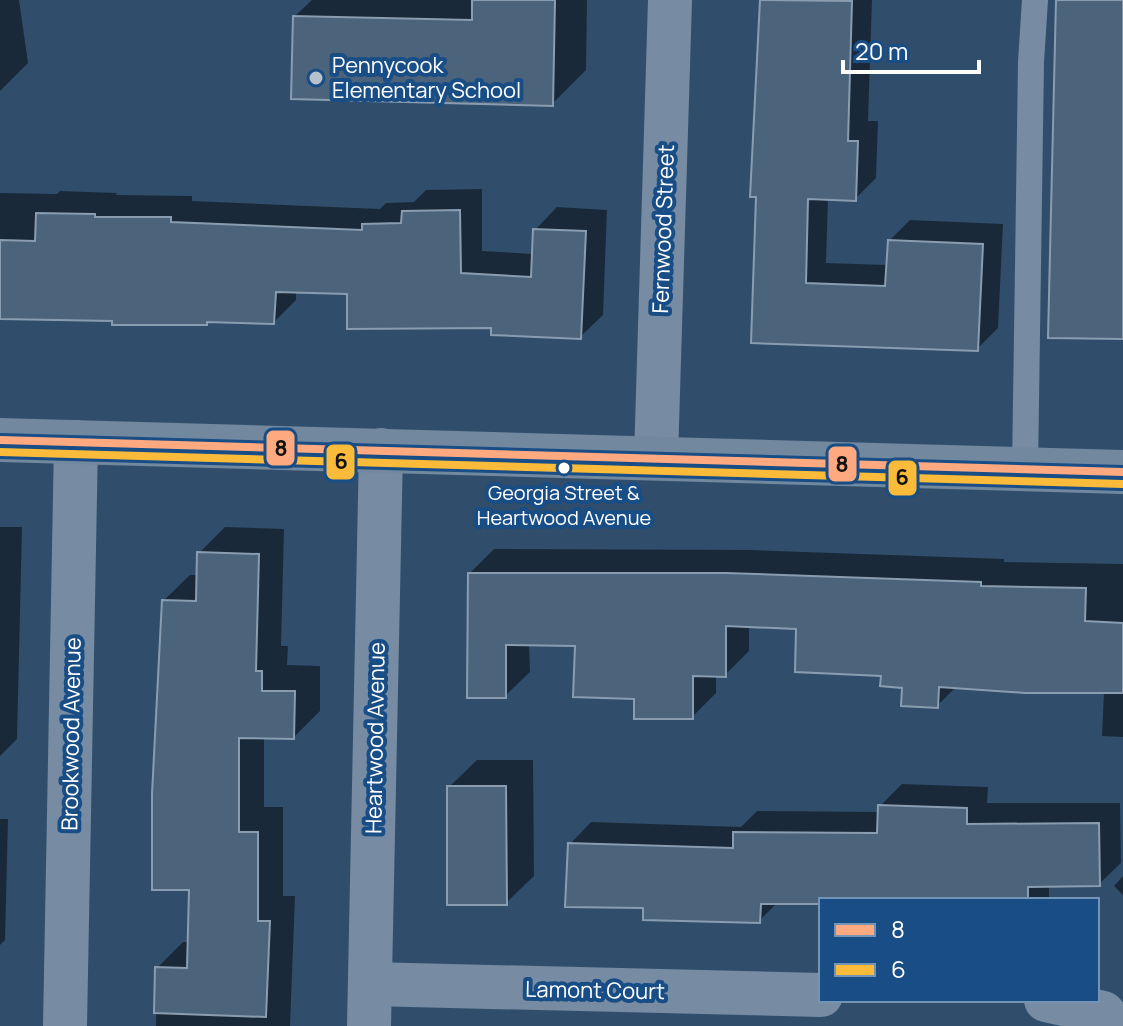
<svg xmlns="http://www.w3.org/2000/svg" width="1123" height="1026" font-family="Manrope,sans-serif">
	<style>
		.shadow { fill: #0007 }
		.building { fill: #4b637b; stroke: #8a9db0; stroke-width: 2 }
		.lines { fill: none; stroke-linecap: round; stroke-linejoin: round }
		.lane { stroke: #778ca2; stroke-width: 26 }
		.street { stroke: #778ca2; stroke-width: 44 }
		.secondary { stroke: #72889e; stroke-width: 44 }
		.bus-1-casing { stroke: #184d85; stroke-width: 14 }
		.bus-2-casing { stroke: #184d85; stroke-width: 14 }
		.bus-1 { stroke: #ffa980; stroke-width: 8 }
		.bus-2 { stroke: #fbbb3a; stroke-width: 8 }
		.poi-dot { fill: #b7c1cc; stroke: #184d85; stroke-width: 3 }
		.bus-dot { fill: #fff; stroke: #184d85; stroke-width: 3 }
		.labels { text-anchor: middle; stroke-width: 8; stroke-linejoin: round; paint-order: stroke }
		.bus-label { font-size: 20px; fill: #fff; stroke: #184d85 }
		.poi-label { font-size: 22px; fill: #fff; stroke: #184d85; text-anchor: start }
		.street-label { font-size: 22px; fill: #fff; stroke: #184d85 }
		.line-badge { stroke: #184d85; stroke-width: 3 }
		.pale-badge-label { font-size: 22px; text-anchor: middle; font-weight: bold; fill: #111 }
	</style>
	<rect width="100%" height="100%" fill="#304e6c"/>
	<g class="shadow">
		<path d="M0,0h19l9,63 -28,28z"/>
		<path d="M312,0h275l-1,70 -34,34 -257,-88z"/>
		<path d="M763,0h109l-4,121h10l-2,57 -21,21 -27,-1 -2,65 62,2 1,-24 21,-21 93,4 -5,104 -21,21 -224,-8 6,-145 -6,-1z"/>
		<path d="M482,189v62l52,3 1,-24 22,-23 50,3 -4,105 -23,22 -87,-11 -144,-34 -53,-1v9l-22,22 -65,-2 -3,3 -206,-6v-124l57,1 3,-3 57,2 -1,2 76,1v5l188,8 6,-6 28,-1 12,-12z"/>
		<path d="M0,527h22l-5,212 -17,17z"/>
		<path d="M225,527l59,2 -3,117h7l-1,19 33,1v45l-26,26 -30,-1v71h19v89h12l-5,130h-134l1,-58 26,-26h7l2,-54 -29,-287 27,-26h9v-22z"/>
		<path d="M494,549l257,1 253,9v3l119,2v173l-21,-1 2,-45 -147,-5 -20,20 -139,-79 -49,-2v26l-24,24h-9v18l-24,24 -115,-73 -48,-1 1,29 -25,24 -35,-123z"/>
		<path d="M477,760h56l1,116 -28,27 -57,-116z"/>
		<path d="M902,784l86,3 -1,16h133l1,60 -22,21 -50,1v15l-125,-3v3l-146,2 -18,18 -115,-14 -75,-62 21,-22 150,5 16,-16 123,1v-6z"/>
		<path d="M0,819h8l-3,121 -5,5z"/>
		<path d="M1123,876v19l-9,-9z"/>
	</g>
	<g class="building">
		<path d="M472,0h83l-2,106 -262,-7 2,-83 179,4z"/>
		<path d="M760,0l92,1 -4,140h10l-2,60 -48,-2 -2,84 79,3 3,-46 95,4 -5,107 -227,-8 5,-146h-6z"/>
		<path d="M1056,0h67v339l-75,-1z"/>
		<path d="M460,210l1,63 70,4 2,-48 53,2 -5,108 -90,-4v-7l-144,1v-35l-71,-2 -2,32 -67,-2v3h-95v-4l-112,-2v-79l35,1 1,-28 59,1v3h76v5l191,8v-6l39,-1 1,-12z"/>
		<path d="M197,552l62,2 -3,117h6v20h33l-1,48 -55,-1v94h19v89h12l-4,96 -112,-4 1,-46 32,1 2,-78h-37v-96l10,-194 34,1z"/>
		<path d="M468,573h258l255,9v4l105,2 -1,33 38,2v70h-98l-86,-6 -1,21 -37,-2 1,-18 -22,-2 1,-10 -86,-4 1,-43 -70,-3v51l-33,-1v43h-59v-20l-61,-2 2,-51 -69,-1v53h-39z"/>
		<path d="M447,786h59l1,119h-60z"/>
		<path d="M878,805l89,3v16l132,-1 1,63 -72,1v13l-124,-2v2h-83v4h-60l-1,19 -117,-3v-12l-78,-1 3,-64 165,5v-16l144,1z"/>
	</g>
	<g class="lines">
		<path class="lane" d="M1025,469l6,-407 4,-62"/>
		<g class="street">
			<path d="M656,458l14,-458"/>
			<path d="M370,984l451,11"/>
			<path d="M1046,1000l57,13 12,13"/>
			<path d="M65,1026l11,-584"/>
			<path d="M369,1026l12,-576"/>
		</g>
		<path class="secondary" d="M0,440l1123,32"/>
		<g class="bus-1-casing">
			<path id="bus-1" d="M0,440l1123,32"/>
		</g>
		<g class="bus-2-casing">
			<path id="bus-2" d="M0,452l1123,32"/>
		</g>
		<use href="#bus-1" class="bus-1"/>
		<use href="#bus-2" class="bus-2"/>
	</g>
	<circle class="poi-dot" cx="316" cy="78" r="8"/>
	<circle class="bus-dot" cx="564" cy="468" r="7"/>
	<g class="labels">
		<g class="bus-label">
			<text x="564" y="500">Georgia Street &amp;<tspan x="564" dy="25">Heartwood Avenue</tspan></text>
		</g>
		<g class="poi-label">
			<text x="332" y="73">Pennycook<tspan x="332" dy="25">Elementary School</tspan></text>
		</g>
		<g class="street-label">
			<text transform="translate(663 229) rotate(-88)" y="8">Fernwood Street</text>
			<text transform="translate(71 734) rotate(-89)" y="8">Brookwood Avenue</text>
			<text transform="translate(375 738) rotate(-89)" y="8">Heartwood Avenue</text>
			<text transform="translate(595 990) rotate(1)" y="8">Lamont Court</text>
		</g>
	</g>
	<g class="line-badge">
		<rect x="265" y="429" width="31" height="38" rx="8" fill="#ffa980"/>
		<rect x="325" y="443" width="31" height="38" rx="8" fill="#fbbb3a"/>
		<rect x="827" y="445" width="31" height="38" rx="8" fill="#ffa980"/>
		<rect x="887" y="459" width="31" height="38" rx="8" fill="#fbbb3a"/>
	</g>
	<g class="pale-badge-label">
		<text x="281" y="456">8</text>
		<text x="341" y="469">6</text>
		<text x="842" y="472">8</text>
		<text x="902" y="485">6</text>
	</g>
	<rect x="819" y="898" width="280" height="104" fill="#184d85" stroke="#7494b6" stroke-width="2"/>
	<rect x="835" y="924" width="40" height="12" fill="#ffa980" stroke="#7494b6" stroke-width="2"/>
	<text x="891" y="938" font-size="24" fill="#ffffff">8</text>
	<rect x="835" y="964" width="40" height="12" fill="#fbbb3a" stroke="#7494b6" stroke-width="2"/>
	<text x="891" y="978" font-size="24" fill="#ffffff">6</text>
	<path d="M843 60v12h136v-12" fill="none" stroke="#ffffff" stroke-width="4"/>
	<text x="855" y="60" font-size="24" fill="#ffffff" stroke="#184d85" stroke-width="6" paint-order="stroke">20 m</text>
</svg>
